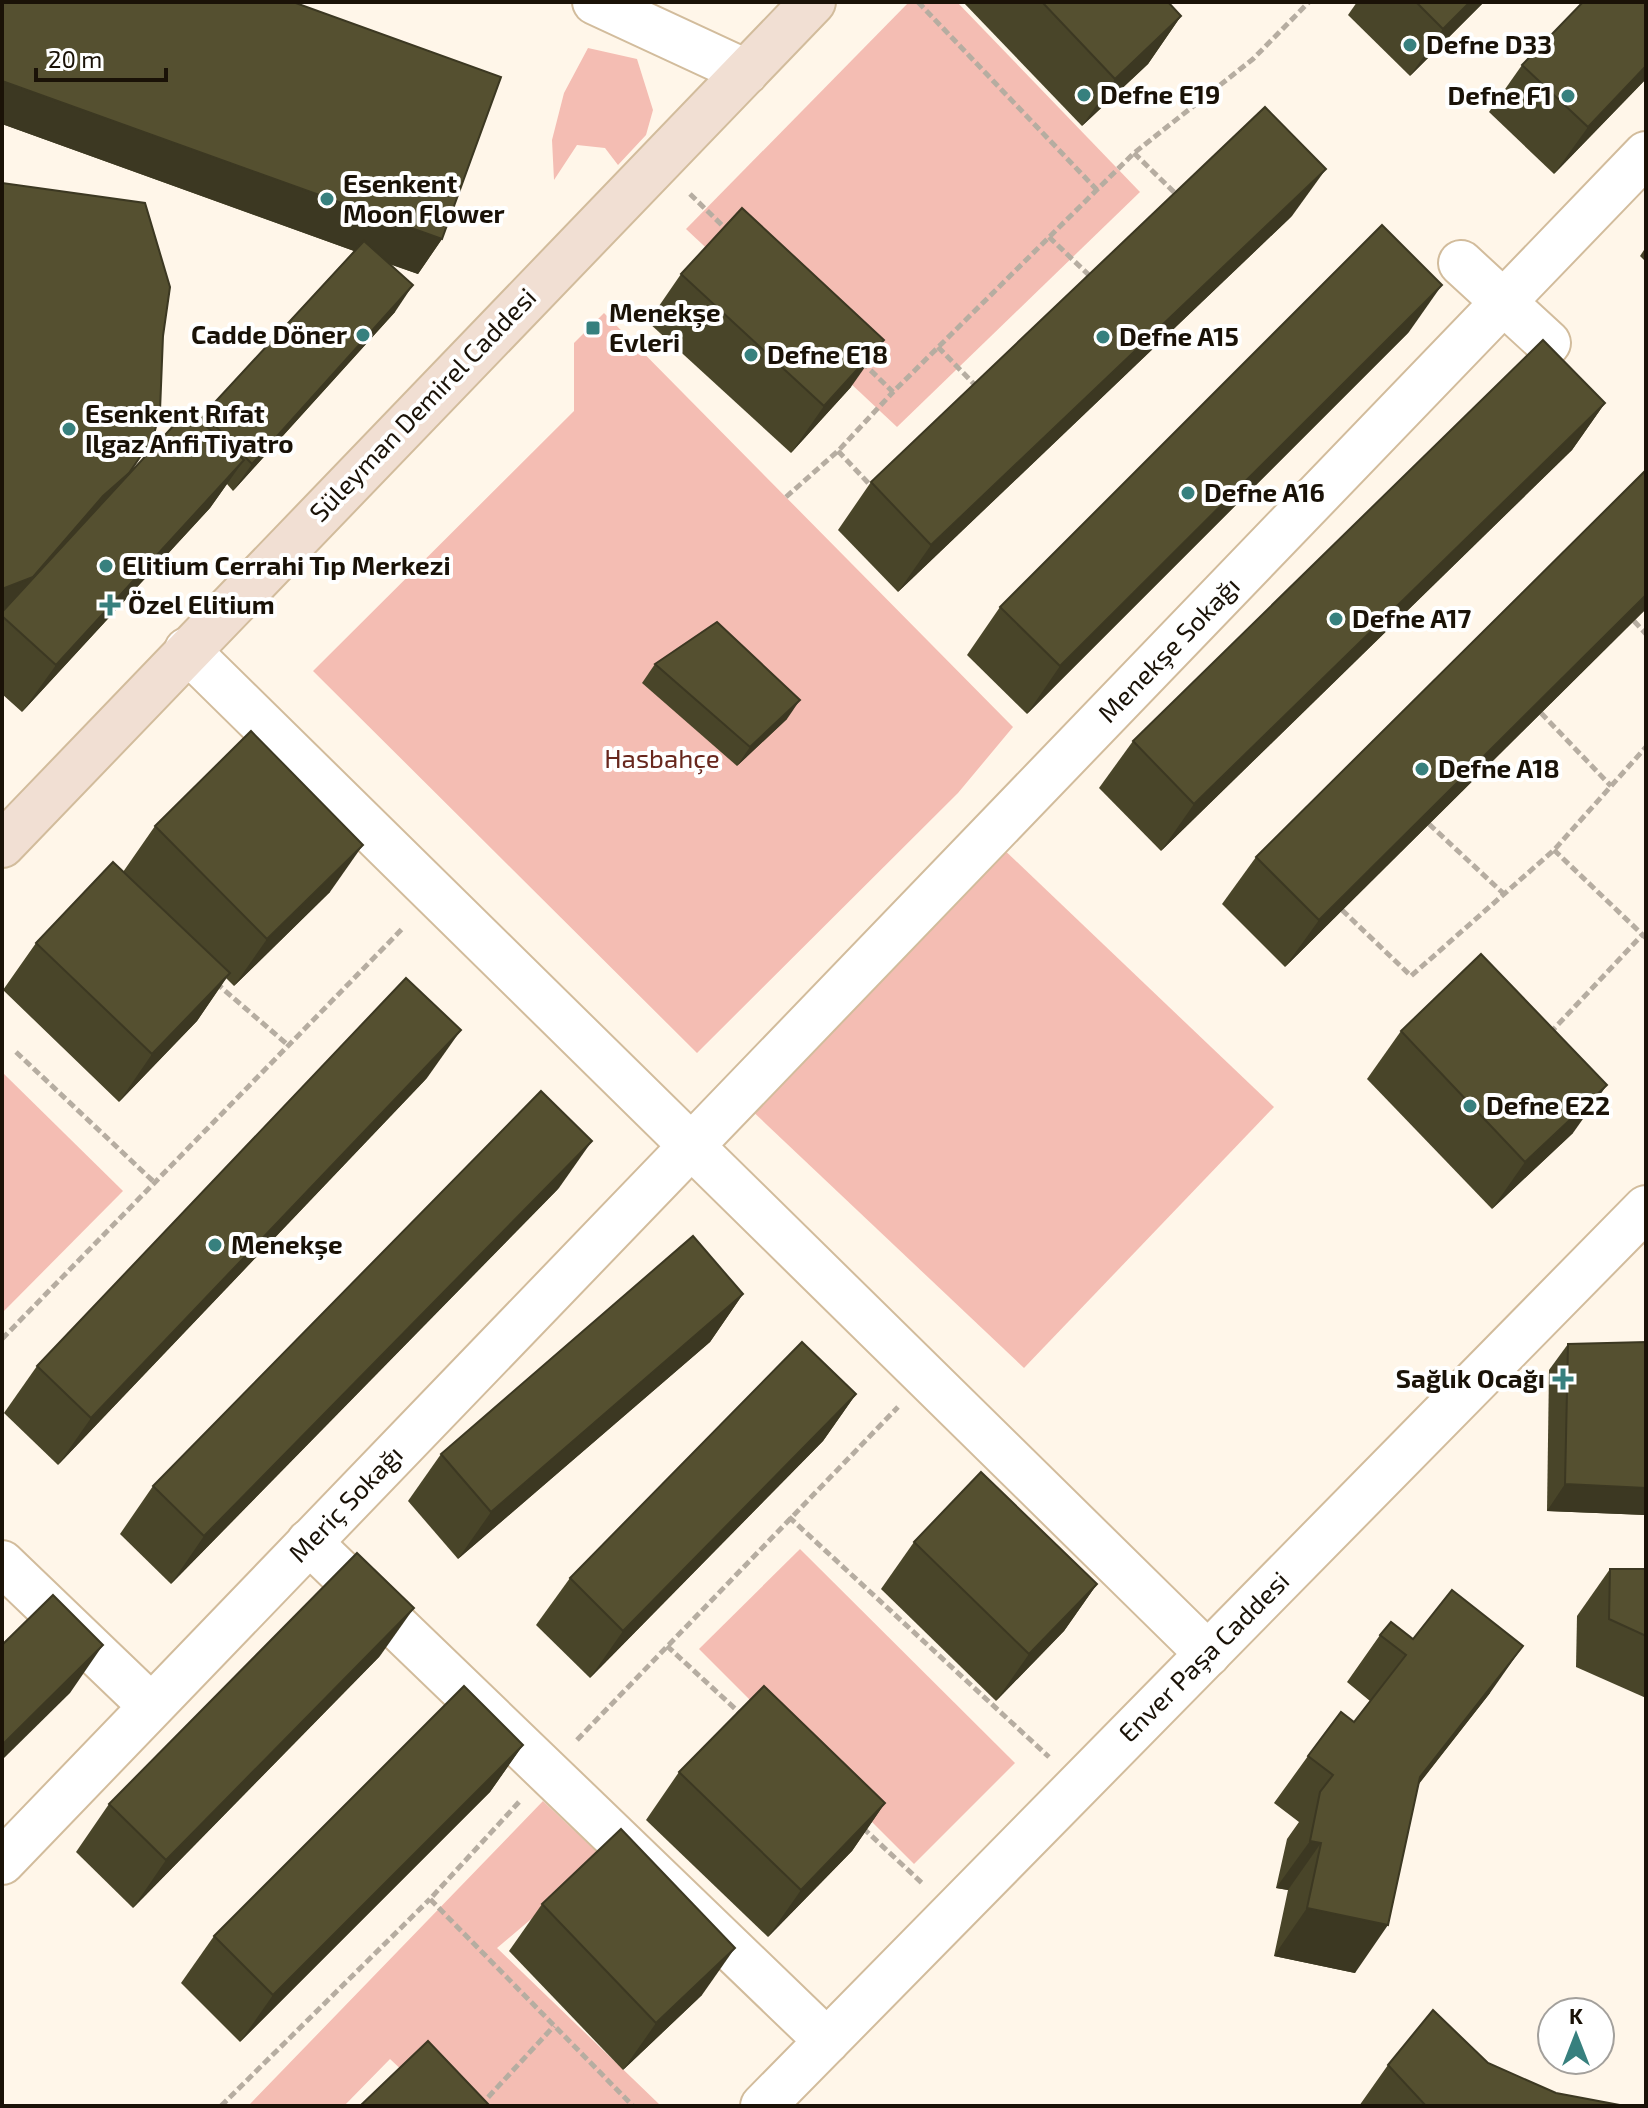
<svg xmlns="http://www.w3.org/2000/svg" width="1648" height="2108" font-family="'Exo 2',sans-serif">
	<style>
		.green { fill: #f4bdb3 }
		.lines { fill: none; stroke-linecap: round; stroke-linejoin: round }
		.street-casing { stroke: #d2bc9c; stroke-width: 48 }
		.secondary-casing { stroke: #d2bc9c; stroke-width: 48 }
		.path { stroke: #b6ada1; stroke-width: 5; stroke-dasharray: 8 4; stroke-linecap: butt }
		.street { stroke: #fff; stroke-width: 44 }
		.secondary { stroke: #f1dfd3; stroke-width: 44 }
		.wall { fill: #494529 }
		.shaded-wall { fill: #3c3822 }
		.building { fill: #555030; stroke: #3c3822; stroke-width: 2 }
		.poi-dot { fill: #37807e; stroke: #fff; stroke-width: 3 }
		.labels { text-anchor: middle; stroke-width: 8; stroke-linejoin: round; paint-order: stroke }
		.poi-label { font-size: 26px; font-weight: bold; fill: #1a1207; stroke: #fff; text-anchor: start }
		.street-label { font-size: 26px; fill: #1a1207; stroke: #fff }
		.park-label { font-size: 26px; fill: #68271d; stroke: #fff }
	</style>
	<rect width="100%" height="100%" fill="#fff6e9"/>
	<g class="green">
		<path d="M909,2h48l183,190 -243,235 -211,-198z"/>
		<path d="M588,48l49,11 16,51 -7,25 -28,30 -13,-17 -28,-3 -23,35 -2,-40 12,-47z"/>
		<path d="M604,313l409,414 -55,66 -261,260 -384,-382 261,-260v-68z"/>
		<path d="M997,843l277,264 -250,261 -278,-263z"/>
		<path d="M2,1072l121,119 -121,122z"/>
		<path d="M800,1549l215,214 -101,101 -215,-215z"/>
		<path d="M543,1801l60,57 -106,90 162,156 -2,2h-217l-50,-47 -46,47h-93l-1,-2z"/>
	</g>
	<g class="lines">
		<g class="street-casing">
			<g id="street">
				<path d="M595,2l151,70"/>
				<path d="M1461,263l87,80"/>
				<path d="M187,650l1021,1004"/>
				<path d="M309,1542l518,499"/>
				<path d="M2,1563l149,143"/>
				<path d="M2,1862l1644,-1708"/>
				<path d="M763,2106l883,-898"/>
			</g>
		</g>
		<g class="secondary-casing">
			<path id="secondary" d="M2,845l811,-843"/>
		</g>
		<g class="path">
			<path d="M918,2l179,188"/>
			<path d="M1134,153l45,44"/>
			<path d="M690,194l39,38"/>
			<path d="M1049,237l43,41"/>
			<path d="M938,347l38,39"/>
			<path d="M862,362l31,30 241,-239 119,-94 56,-57"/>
			<path d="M838,451l35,37"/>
			<path d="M786,497l52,-46 55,-59"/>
			<path d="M1634,621l12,13"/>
			<path d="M1541,713l70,73"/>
			<path d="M1429,824l75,70"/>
			<path d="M1554,850l92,88"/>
			<path d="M1342,910l69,66 143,-126 92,-103"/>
			<path d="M216,983l72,62"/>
			<path d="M1550,1033l92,-98"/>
			<path d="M16,1052l139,131"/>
			<path d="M2,1339l402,-412"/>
			<path d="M789,1517l260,240"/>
			<path d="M667,1646l75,69"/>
			<path d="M577,1740l321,-333"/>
			<path d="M519,1802l-89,97 203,207"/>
			<path d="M863,1828l60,56"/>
			<path d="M221,2106l209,-207"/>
			<path d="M480,2106l74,-80"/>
		</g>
		<use href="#street" class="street"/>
		<use href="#secondary" class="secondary"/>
	</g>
	<g class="wall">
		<path d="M2,2l440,237 -24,35 -29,-10 6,48 -162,179 -6,-7 -17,24 -188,204 -20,-18v-511l127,290 70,-53 5,-6 150,-163 -352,-127z"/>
		<path d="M963,2h205l13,14 -33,48 -66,62z"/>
		<path d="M1357,2h127l-74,74 -62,-61z"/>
		<path d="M1522,65l124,14 -92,95 -65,-62z"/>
		<path d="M1292,216l-394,376 -60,-62 33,-48z"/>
		<path d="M1646,247v15l-6,-6z"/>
		<path d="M681,274l170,113 -60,66 -143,-131z"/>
		<path d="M1409,332l-382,382 -60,-59 33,-48z"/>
		<path d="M1605,403l-33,47 -411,401 -62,-63 34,-47z"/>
		<path d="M1646,470v139l-361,358 -63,-63 34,-47z"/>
		<path d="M655,664l132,55 -50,47 -95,-83z"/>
		<path d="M155,826l175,66 -96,94 -8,-8 -29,43 -78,81 -116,-112 33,-47 87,-71z"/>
		<path d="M1401,1031l172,102 -81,76 -125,-130z"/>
		<path d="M427,1078l-369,387 -54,-52 33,-47z"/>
		<path d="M559,1188l-388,396 -51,-50 33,-48z"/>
		<path d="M743,1294l-33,48 -252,217 -50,-58 33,-47z"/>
		<path d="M1646,1342v173l-99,-4 2,-141 19,-26z"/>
		<path d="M856,1394l-33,47 -233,237 -54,-53 34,-47z"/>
		<path d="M914,1542l183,42 -33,47 -68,70 -115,-112z"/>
		<path d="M1610,1569h36v129l-70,-31 1,-51z"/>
		<path d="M1380,1635l33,4 77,54 -71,91 -64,189 -81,-17 14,-66 -12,-2 11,-49 12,-17 -25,-19 34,-47 46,-34 16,-21 -23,-19z"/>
		<path d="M380,1656l-247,252 -57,-56 33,-48z"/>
		<path d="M523,1745l-33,47 -250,250 -59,-59 33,-47z"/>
		<path d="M679,1772l206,31 -33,48 -84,86 -122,-117z"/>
		<path d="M542,1904l160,91 -79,75 -114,-119z"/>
		<path d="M1488,2063l68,30 69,13h-266l29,-41z"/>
	</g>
	<g class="shaded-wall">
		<path d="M1470,2h14l-74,74 33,-47z"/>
		<path d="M1181,16l-33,48 -66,62 33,-47z"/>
		<path d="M1646,66v13l-92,95 34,-47z"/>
		<path d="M2,81l440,158 -24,35 -416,-150z"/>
		<path d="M1326,169l-34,47 -394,376 33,-47z"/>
		<path d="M413,285l-18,27 -162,179 19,-27z"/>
		<path d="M1442,285l-33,47 -382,382 33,-48z"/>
		<path d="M884,340l-33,47 -60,66 33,-47z"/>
		<path d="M1605,403l-33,47 -411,401 33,-47z"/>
		<path d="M244,460l-34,48 -188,204 34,-47z"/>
		<path d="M129,473l-127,142v-26z"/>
		<path d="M1646,595v14l-361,358 34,-47z"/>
		<path d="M800,700l-13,19 -50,47 13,-19z"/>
		<path d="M363,845l-33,47 -96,94 33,-47z"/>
		<path d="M230,973l-33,48 -78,81 33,-48z"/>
		<path d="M461,1030l-34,48 -369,387 33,-47z"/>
		<path d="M1607,1085l-34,48 -81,76 33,-47z"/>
		<path d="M592,1141l-33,47 -388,396 33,-48z"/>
		<path d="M743,1294l-33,48 -252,217 33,-47z"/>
		<path d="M856,1394l-33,47 -233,237 33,-47z"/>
		<path d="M1565,1484l81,4v27l-99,-4z"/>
		<path d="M1097,1584l-33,47 -68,70 33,-47z"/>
		<path d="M414,1608l-34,48 -247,252 33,-48z"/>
		<path d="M103,1645l-33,48 -68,67v-15z"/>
		<path d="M1523,1646l-33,47 -103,131 33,-47z"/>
		<path d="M523,1745l-33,47 -250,250 33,-47z"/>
		<path d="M885,1803l-33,48 -84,86 33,-47z"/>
		<path d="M1310,1841l11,2 -33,47 -12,-2z"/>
		<path d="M1307,1908l81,17 -33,48 -81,-17z"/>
		<path d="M735,1948l-33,47 -79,75 33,-47z"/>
	</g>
	<g class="building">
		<path d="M2,2h291l208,75 -59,162 -440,-158z"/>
		<path d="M1042,2h126l13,14 -66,63z"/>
		<path d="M1416,2h54l-27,27z"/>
		<path d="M1583,2h63v64l-58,61 -66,-62z"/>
		<path d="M1265,107l61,62 -395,376 -60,-63z"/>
		<path d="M2,183l143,20 25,84 -7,49 -3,75 -7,27 -24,35 -26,23 -70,81 -31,12z"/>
		<path d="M742,208l142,132 -60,66 -143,-132z"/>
		<path d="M1382,225l60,60 -382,381 -60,-59z"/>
		<path d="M364,241l49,44 -161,179 -48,-50z"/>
		<path d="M1543,340l62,63 -411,401 -61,-63z"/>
		<path d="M188,410l56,50 -188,205 -54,-49v-4z"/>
		<path d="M1646,470v125l-327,325 -63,-63z"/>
		<path d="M717,622l83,78 -50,47 -95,-83z"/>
		<path d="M251,731l112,114 -96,94 -112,-113z"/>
		<path d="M113,862l117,111 -78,81 -116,-111z"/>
		<path d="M1481,954l126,131 -82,77 -124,-131z"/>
		<path d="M406,978l55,52 -370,388 -54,-52z"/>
		<path d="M541,1091l51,50 -388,395 -51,-50z"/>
		<path d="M693,1236l50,58 -252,218 -50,-58z"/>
		<path d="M802,1342l54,52 -233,237 -53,-53z"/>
		<path d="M1646,1342v146l-81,-4 3,-140z"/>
		<path d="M981,1472l116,112 -68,70 -115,-112z"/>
		<path d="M357,1553l57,55 -248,252 -57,-56z"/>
		<path d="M1610,1569h36v67l-37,-17z"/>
		<path d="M1452,1590l71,56 -103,131 -32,148 -81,-17 14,-65 -11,-2 10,-49 13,-17 -25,-19 33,-44 13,10 52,-67 -26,-20 11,-13 22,17z"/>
		<path d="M53,1595l50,50 -101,100v-100z"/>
		<path d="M464,1686l59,59 -250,250 -59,-59z"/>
		<path d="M764,1686l121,117 -84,87 -122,-118z"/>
		<path d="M621,1829l114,119 -79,75 -114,-119z"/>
		<path d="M1433,2010l55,53 68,30 69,13h-199l-38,-41z"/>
		<path d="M428,2041l62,65h-130z"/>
	</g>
	<g class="poi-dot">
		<circle cx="1410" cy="45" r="8"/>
		<circle cx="1084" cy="95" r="8"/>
		<circle cx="1568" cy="96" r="8"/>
		<circle cx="327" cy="199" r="8"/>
		<rect x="585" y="320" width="16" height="16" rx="4"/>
		<circle cx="363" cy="335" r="8"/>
		<circle cx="1103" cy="337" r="8"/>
		<circle cx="751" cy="355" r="8"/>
		<circle cx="69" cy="429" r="8"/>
		<circle cx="1188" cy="493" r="8"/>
		<circle cx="106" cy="566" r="8"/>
		<path d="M106 593h8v8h8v8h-8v8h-8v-8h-8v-8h8z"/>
		<circle cx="1336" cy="619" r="8"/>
		<circle cx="1422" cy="769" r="8"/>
		<circle cx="1470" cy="1106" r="8"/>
		<circle cx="215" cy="1245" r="8"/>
		<path d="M1559 1367h8v8h8v8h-8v8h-8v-8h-8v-8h8z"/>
	</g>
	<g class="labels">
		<g class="poi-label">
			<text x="1426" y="54">Defne D33</text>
			<text x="1100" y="104">Defne E19</text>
			<text x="1552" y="105" text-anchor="end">Defne F1</text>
			<text x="343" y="193">Esenkent<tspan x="343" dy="30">Moon Flower</tspan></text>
			<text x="609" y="322">Menekşe<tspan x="609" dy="30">Evleri</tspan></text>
			<text x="347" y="344" text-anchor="end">Cadde Döner</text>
			<text x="1119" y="346">Defne A15</text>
			<text x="767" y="364">Defne E18</text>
			<text x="85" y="423">Esenkent Rıfat<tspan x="85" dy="30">Ilgaz Anfi Tiyatro</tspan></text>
			<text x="1204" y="502">Defne A16</text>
			<text x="122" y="575">Elitium Cerrahi Tıp Merkezi</text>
			<text x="128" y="614">Özel Elitium</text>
			<text x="1352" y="628">Defne A17</text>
			<text x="1438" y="778">Defne A18</text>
			<text x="1486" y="1115">Defne E22</text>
			<text x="231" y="1254">Menekşe</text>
			<text x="1545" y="1388" text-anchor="end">Sağlık Ocağı</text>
		</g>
		<g class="street-label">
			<text transform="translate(423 405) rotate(-46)" y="9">Süleyman Demirel Caddesi</text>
			<text transform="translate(1169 650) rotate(-46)" y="9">Menekşe Sokağı</text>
			<text transform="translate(346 1504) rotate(-46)" y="9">Meriç Sokağı</text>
			<text transform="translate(1204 1657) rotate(-45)" y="9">Enver Paşa Caddesi</text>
		</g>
		<g class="park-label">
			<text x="662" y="768">Hasbahçe</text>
		</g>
	</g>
	<rect width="1648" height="2108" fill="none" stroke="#1a1207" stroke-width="8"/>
	<g transform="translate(1576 2036)"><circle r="38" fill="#ffffff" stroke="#a3a09c" stroke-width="2"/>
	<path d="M0-6L14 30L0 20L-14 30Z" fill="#37807e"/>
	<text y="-12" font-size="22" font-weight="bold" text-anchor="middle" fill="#1a1207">K</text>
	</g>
	<path d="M36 68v12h130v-12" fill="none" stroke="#1a1207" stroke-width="4"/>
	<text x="48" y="68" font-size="24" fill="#1a1207" stroke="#ffffff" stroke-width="6" paint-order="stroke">20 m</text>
</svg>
